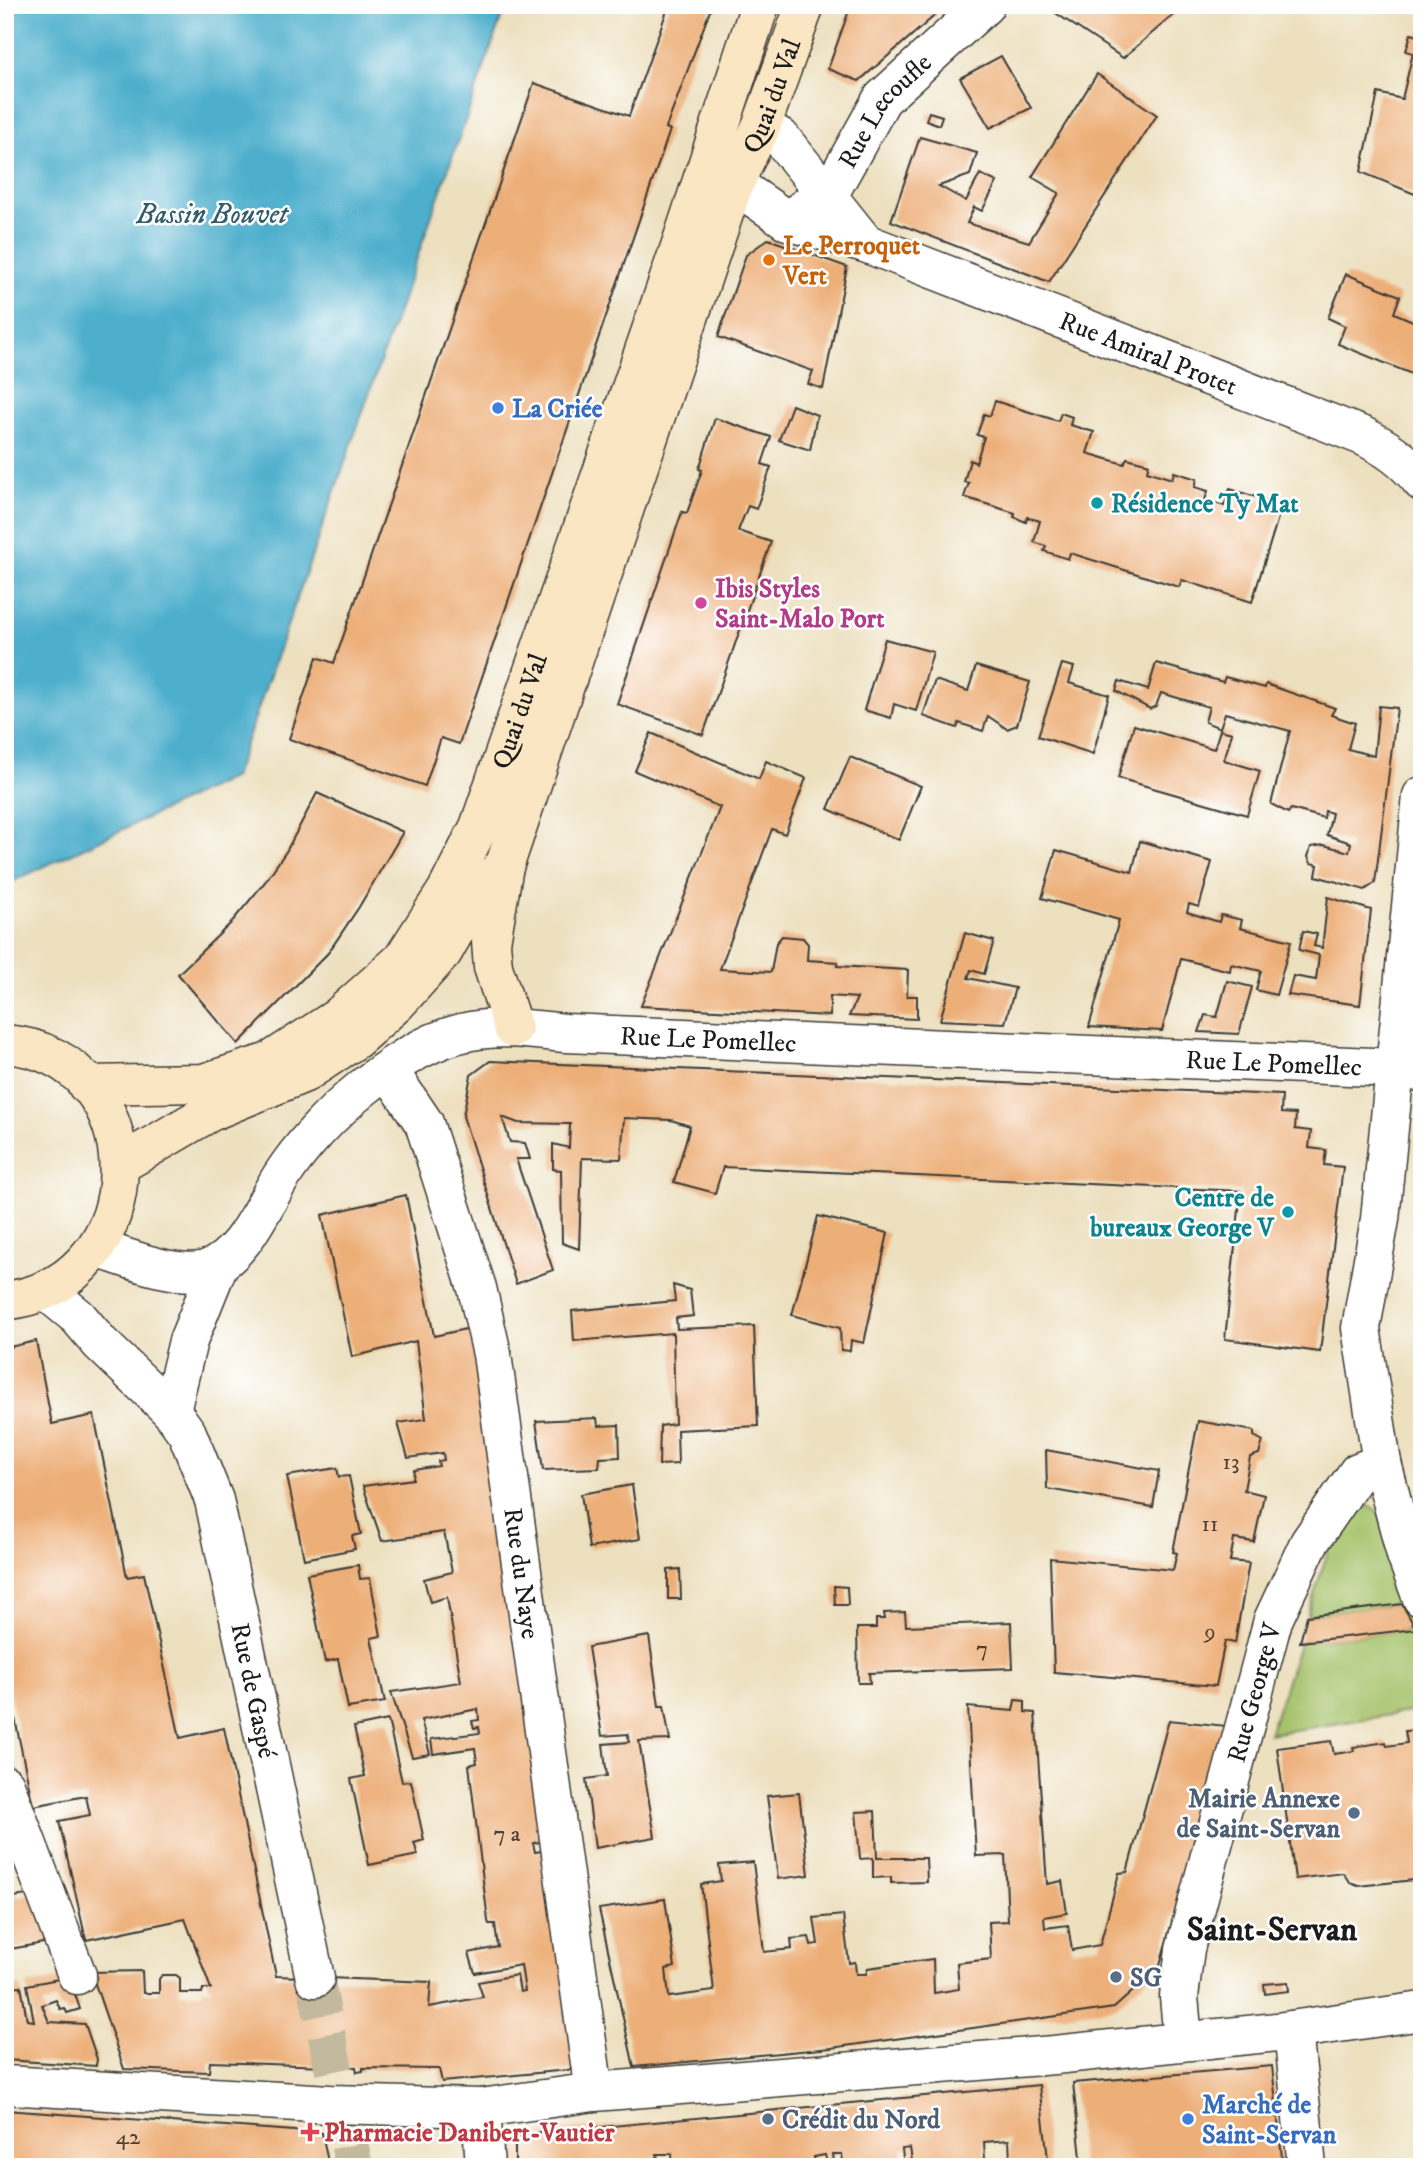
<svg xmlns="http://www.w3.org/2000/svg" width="1427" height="2172" font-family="'IM FELL DW Pica',serif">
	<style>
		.green { fill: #a6c26a; stroke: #616f43; stroke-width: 2 }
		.water { fill: #4dafcc; stroke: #346674; stroke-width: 2 }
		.building { fill: #edaf78; fill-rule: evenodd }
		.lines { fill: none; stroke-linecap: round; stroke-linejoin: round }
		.minor-tunnel { stroke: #c3b99e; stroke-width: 38; stroke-dasharray: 38 19; stroke-linecap: butt }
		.minor-casing { stroke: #3b3934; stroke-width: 41 }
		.tertiary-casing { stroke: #3b3934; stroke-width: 41 }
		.secondary-casing { stroke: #3b3934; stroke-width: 41 }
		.minor { stroke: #fff; stroke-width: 38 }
		.tertiary { stroke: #fff; stroke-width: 38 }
		.secondary { stroke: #fbe6c3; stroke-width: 38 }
		.food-dot { fill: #e8710a; stroke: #fff; stroke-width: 2.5 }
		.shop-dot { fill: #3f7fe0; stroke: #fff; stroke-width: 2.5 }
		.culture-dot { fill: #0f9aa8; stroke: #fff; stroke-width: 2.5 }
		.hotel-dot { fill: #d1479c; stroke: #fff; stroke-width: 2.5 }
		.service-dot { fill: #5c6f8a; stroke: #fff; stroke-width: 2.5 }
		.health-dot { fill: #e0444e; stroke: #fff; stroke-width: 2.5 }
		.labels { text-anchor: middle; stroke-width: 5; stroke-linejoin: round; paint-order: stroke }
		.number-label { font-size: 23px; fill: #504133 }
		.street-label { font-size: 26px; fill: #1c1c1c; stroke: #fff }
		.food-label { font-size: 26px; font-weight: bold; fill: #c56008; stroke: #fff; text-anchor: start }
		.shop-label { font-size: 26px; font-weight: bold; fill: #366cbe; stroke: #fff; text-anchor: start }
		.culture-label { font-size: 26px; font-weight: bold; fill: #0d838f; stroke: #fff; text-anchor: start }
		.hotel-label { font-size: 26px; font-weight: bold; fill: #b23c85; stroke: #fff; text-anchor: start }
		.service-label { font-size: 26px; font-weight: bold; fill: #4e5e75; stroke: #fff; text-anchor: start }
		.health-label { font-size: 26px; font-weight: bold; fill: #be3a42; stroke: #fff; text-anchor: start }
		.water-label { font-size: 28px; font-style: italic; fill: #325e6b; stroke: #fff }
		.district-label { font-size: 33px; font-weight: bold; fill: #1c1c1c; stroke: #fff }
	</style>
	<rect width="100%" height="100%" fill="#fff"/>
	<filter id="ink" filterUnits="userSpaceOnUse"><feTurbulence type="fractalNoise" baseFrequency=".0143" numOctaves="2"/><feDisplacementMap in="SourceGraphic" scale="14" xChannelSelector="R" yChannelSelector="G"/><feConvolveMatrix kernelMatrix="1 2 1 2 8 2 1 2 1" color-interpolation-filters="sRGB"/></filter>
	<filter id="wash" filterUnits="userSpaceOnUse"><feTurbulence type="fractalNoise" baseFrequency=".00686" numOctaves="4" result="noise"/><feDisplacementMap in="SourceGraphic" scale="28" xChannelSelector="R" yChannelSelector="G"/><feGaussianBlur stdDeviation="1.57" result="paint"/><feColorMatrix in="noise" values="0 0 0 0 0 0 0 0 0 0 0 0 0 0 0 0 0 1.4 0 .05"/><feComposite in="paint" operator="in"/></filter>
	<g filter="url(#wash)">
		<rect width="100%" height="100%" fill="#ede0bf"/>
		<g class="green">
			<path d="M1360,1501l19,11 23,92 -95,12 34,-105z"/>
			<path d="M1416,1629l6,10v71l-153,24 31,-92z"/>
		</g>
		<path class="water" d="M5,5h501l-272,772 -229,108z"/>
		<g id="blocks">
			<g class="building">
				<path d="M669,5h43l-46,123 4,2 -211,614 -18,-6 -16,48 -136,-47 28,-82 17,6 200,-580 95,33z"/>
				<path d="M851,5h96l-88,76 -31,-12z"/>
				<path d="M1057,5h128l-62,53 -72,-48z"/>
				<path d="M1421,28h1v169l-61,-25 17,-79 24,6 11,-46 -7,-2 5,-17 8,2z"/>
				<path d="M1001,56l30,52 -41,20 -30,-50z"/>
				<path d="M1097,74l60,41 -108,167 -158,-61 29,-84 57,16 -7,22 -31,11 27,15 14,-27 17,8 -15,29 -8,-4 -7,16 62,19 30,-49 -27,-16z"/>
				<path d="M929,112l13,4 -3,9 -13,-5z"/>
				<path d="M768,239l79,28 -24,122 -15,-5 5,-13 -95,-34 28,-82z"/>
				<path d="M1346,274l54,22 -6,17 28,12v19l-5,10 4,2 -7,19 -76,-31 7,-18 -17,-8z"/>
				<path d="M995,401l63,20 3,-8 11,4 -2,8 24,7 -7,21 37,11 3,-6 22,6 -2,7 25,8 2,-7 23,7 -2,8 13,4 -3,9 19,6 6,-17 52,16 -30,97 -70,-22 -3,7 -109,-34 -2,6 -24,-8 2,-5 -12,-4 6,-21 -13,-4 -1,5 -12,-5 1,-4 -51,-16 5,-14 -5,-1 6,-22 6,3 8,-26 -7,-2 7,-21 6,2z"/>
				<path d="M792,405l25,10 -7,35 -31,-10z"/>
				<path d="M715,418l56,19 -9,27 9,3 -15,42 -8,-3 -10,25 33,11 -68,193 -86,-31 65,-192 5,1 15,-43 -3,-1z"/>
				<path d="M885,639l48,13 -17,59 -22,-7 -3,14 -27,-8z"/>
				<path d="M1156,663l67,19 2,-5 40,11 1,-4 69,24 -4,7 24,8 -7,26 26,7 5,-50 18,2 -22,175 -10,7 -49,-14 2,-11 -7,-2 -3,-6 3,-10 13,-2 25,7 2,-9 -24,-8 5,-22 -7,-2 -1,7 -33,-9 -3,4 -17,-9 19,-73 -65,-18 -5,15 -15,-6 4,-15 -48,-14 -5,13 -6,3 -34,-18 3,-10 29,9z"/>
				<path d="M1062,664l12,3 -5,16 40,12 -16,59 -55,-18z"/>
				<path d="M976,666l54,16 -13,43 -10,4 -19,-13 -5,15 -24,-8 -2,5 -34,-12 12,-36 33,11z"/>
				<path d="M1134,725l80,24 6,-19 12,3 -8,27 36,11 -13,44 -129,-37z"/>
				<path d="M651,733l108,46 7,-18 40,17 -21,56 -13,-5 -52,140 51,3 5,-29 6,-7 21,2 5,6 -1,16 31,2 -1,4 71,4 -1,26h10v23l-68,-3 8,-18 -27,-2v20l-189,-10 79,-199 -85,-36z"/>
				<path d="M850,757l71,29 -22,54 -71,-31z"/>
				<path d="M317,793l86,39 -44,75 -31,46 -90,91 -60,-70 52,-50 35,-42 22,-32z"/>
				<path d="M1140,841l72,21 -13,45 -10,-3 -2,8 32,10 2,-7 21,5 -2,8 51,13 -15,54 -20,-5 5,-19 -30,-7 -1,7 -49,-12 -19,72 -73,-4 30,-107 -77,-22 14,-48 76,22z"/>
				<path d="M1328,897l43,13 -11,95 -72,-10 5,-19 23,4 3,-25 -20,-5 4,-19 14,3 -3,12 8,2z"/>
				<path d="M965,933l29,8 -10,33 -13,-4 -3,8 47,10 -10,35 -65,-3z"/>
				<path d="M1227,981l25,6 -13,47 -40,-2 6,-17 12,2z"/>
				<path d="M490,1061l792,34 -1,18 15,1 -1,15 16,2 -2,17 17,2 -2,15 19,2 -23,185 -95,-13 16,-148 -518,-24 -8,26 -41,-11 16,-56 -19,-6 -47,-2 -3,41 -39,-1 -3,91 -17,-6 -1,-73 -8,-1v-25l16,4 1,-24 -52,-1 -16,-6 8,25 15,1 5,16h-14l37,111 -37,14 -53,-168 8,-41z"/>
				<path d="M406,1195l28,141 41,-9 15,154 7,-1 50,361 -14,2 2,9 13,-2 30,219 -136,13 -3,-13 -76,-1v3l-6,1 -1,-5 -146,-5 -1,10 -85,-3 -33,-97 51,-1 1,22h16v-14l3,-4h14l4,3v15h22l1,-4h8l-26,-70 -99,21 -27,-119 31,-6 -4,-19 -53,10 -28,-136v-322l31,-7 16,83 42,-9 33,162 17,-3 36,164 44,-10 52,248 155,6 -2,25 54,-10 -5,-15 39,-7 3,17 5,-1 -4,-26 -46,8 -6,-20 29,-6 -3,-23h-6l-1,-3 -16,-131 -3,-25 8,-2 -2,-15 -42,6 -2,-15 49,-6 -1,-6 -5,1 -2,-7 7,-1 -1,-11 -57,11 9,34 -18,3 -21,-65 70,-10 -14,-85 -17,5 -6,-23 28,-7 -8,-40 -62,9 -19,-55 50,-7 1,-9 25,-4 -1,-5 6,-1 -1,-7 -35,5 -10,-35 28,-4 -10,-78 -64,16 -30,-142z"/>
				<path d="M818,1216l70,17 -24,110 -13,-3 -1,11 -9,-1 -1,-22 -48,-13z"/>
				<path d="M673,1285l17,5 3,26 -17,2 1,11 77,-3 4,100 -81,4 1,34 -19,1 1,-39 15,-2 -2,-91 -99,8 -2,-30 103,-10z"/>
				<path d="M597,1418l1,8 21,-1 1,32 -20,1 -1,10 -56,2 -7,-49z"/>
				<path d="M1198,1421l56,10v5l9,5 -4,13 -9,3 -6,33 20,5 -10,47 -20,-3 -4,22 19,2 -14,80 -10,-2 -9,45 -162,-14 -4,-114 123,12 4,-17 -4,-1z"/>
				<path d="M1046,1450l113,21 -6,36 -106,-18z"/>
				<path d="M337,1468l2,9 10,-1 12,58 -9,2 3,13 -51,10 -17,-83z"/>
				<path d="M632,1485l8,54 -51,9 -8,-54z"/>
				<path d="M358,1565l2,14 10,-1 11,58 -10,2 14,64 -37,6 -10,-49 -13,3 -18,-88z"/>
				<path d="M680,1569l1,30h-13v-29z"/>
				<path d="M834,1586l13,1 1,18h-13z"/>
				<path d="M1402,1604l14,25 -116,13 7,-26z"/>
				<path d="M905,1612l1,14 105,-4 2,46 -144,5 1,10h-12l-1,-55h19v-9h9l-1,-6z"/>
				<path d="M649,1636l10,70h5l6,34 -31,1 16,96 -60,11 -9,-69 21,-3 -4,-32 26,-2 -1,-8 -26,2 -14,-89z"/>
				<path d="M1015,1700l10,1v11l10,1 12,171 15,-3 5,32 -23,4 1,11 23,-3 4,25 28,-5 19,-72 8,-1 42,-152 58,6 -68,242 -45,40 -283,40 -197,19 -35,-158 66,-10 10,68 -9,2 3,28 45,-6 -13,-107 20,-3 -2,-16 34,-3 11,90 28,-3 -1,-10 18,-2 2,8 7,-1 -4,-26 29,-3 6,48 6,-1 1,12h10l2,-6 65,-9 1,34 25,-4 -2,-26 34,-4 -2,-37 19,-1 -3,-66 -29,1 -8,-149 45,4z"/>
				<path d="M388,1720l14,62 9,-1 13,59 -10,3 4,12 -49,10 -18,-86 14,-3 -11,-49z"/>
				<path d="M1422,1729l-1,146 -7,5 -56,6 -8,-3 -7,-10 -48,6 -18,-131 54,-7 3,13 20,-3 -1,-4 33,-5 1,4 20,-3 -2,-12z"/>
				<path d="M799,1793l10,82 -31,4 -11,-83z"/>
				<path d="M875,1811l2,47h49l1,24 -36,1v-6l-18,1v-20l-13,1 -4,-47z"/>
				<path d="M5,1868l9,29 20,-3 20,47 -49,9z"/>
				<path d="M69,1977l11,32 -13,4 -2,-5 -5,1 -4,-9 -14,5 7,17 36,2 12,35 -1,7 -91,-6v-73l16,-1 6,34 7,1 -7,-36z"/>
				<path d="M1288,1982l1,9 -24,3 -1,-10z"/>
				<path d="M1272,2066l11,101h-201l-9,-84z"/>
				<path d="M1039,2085l10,82h-136l-3,-19 -8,1 2,18h-60l-2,-13h-9l1,8 -7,1 -2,-8 -11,2 2,10h-143l-1,-13h-15l3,13h-145v-30l44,-9 1,3zM1009,2140l1,19 -25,1 -1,-18z"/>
				<path d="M5,2110l317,23 7,34h-275l-1,-5h-16l1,5h-33z"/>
			</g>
		</g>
	</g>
	<g filter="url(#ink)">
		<use href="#blocks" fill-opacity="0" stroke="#3b3934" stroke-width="2"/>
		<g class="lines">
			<path class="minor-tunnel" d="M315,1978l39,189"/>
			<g class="minor-casing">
				<g id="minor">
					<path id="s1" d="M788,221l46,-36 48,-86 103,-94"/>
					<path id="s2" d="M389,1071l35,52 53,165 15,66 102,738"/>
					<path id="s3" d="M96,1248c29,9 79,30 109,22 37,-11 57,-63 76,-93 36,-57 121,-134 190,-146 31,-6 63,-1 95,2l807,34 49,5"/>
					<path id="s4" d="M45,1290l33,27 22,26 71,68 16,22 27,67 101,478"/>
					<path d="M171,1411l17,-70 31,-77"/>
					<path d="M5,1785l72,190"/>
					<path d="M1293,2030l14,137"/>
					<path d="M5,2085l325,19 151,4 113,-16 460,-37 223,-23 145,-21"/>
					<path d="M481,2108l4,59"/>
				</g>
			</g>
			<g class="tertiary-casing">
				<g id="tertiary">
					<path d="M761,127l19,10 85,106"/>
					<path id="s5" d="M729,151l5,33 54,37 77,22 498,193c24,12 42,24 59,46"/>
					<path d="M1422,796l-42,423 -19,109 21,135 24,92 16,43"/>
					<path id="s6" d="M1183,2040l-4,-43 6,-48 88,-329 36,-77 49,-71 24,-9"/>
				</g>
			</g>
			<g class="secondary-casing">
				<g id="secondary">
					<path d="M504,866l-13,76 2,25 20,61"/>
					<path d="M5,1044c151,12 152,238 0,257"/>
					<path id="s7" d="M87,1085l116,-2 66,-21 68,-44 65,-58 45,-70 32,-63 203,-586 78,-236"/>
					<path id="s8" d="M121,1164l89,-52 95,-39 50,-33 42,-37 46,-51 28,-49 34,-39 229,-680 27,-57 44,-122"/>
				</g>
			</g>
			<use href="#minor" class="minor"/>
			<use href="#tertiary" class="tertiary"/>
			<use href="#secondary" class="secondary"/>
		</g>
	</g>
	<circle class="food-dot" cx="769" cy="260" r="7"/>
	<g class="shop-dot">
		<circle cx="498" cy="408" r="7"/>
		<circle cx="1188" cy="2119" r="7"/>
	</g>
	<g class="culture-dot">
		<circle cx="1097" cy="503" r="7"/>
		<circle cx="1288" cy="1212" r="7"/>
	</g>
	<circle class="hotel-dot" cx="701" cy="603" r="7"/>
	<g class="service-dot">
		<circle cx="1354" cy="1813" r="7"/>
		<circle cx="1116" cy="1977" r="7"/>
		<circle cx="768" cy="2119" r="7"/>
	</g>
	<path class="health-dot" d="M306.5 2121.5h7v7h7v7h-7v7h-7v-7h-7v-7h7z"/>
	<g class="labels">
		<g class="number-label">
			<text x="1231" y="1469">13</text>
			<text x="1210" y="1531">11</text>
			<text x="1210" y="1639">9</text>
			<text x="982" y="1656">7</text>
			<text x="507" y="1841">7 a</text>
			<text x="128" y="2144">42</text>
		</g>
		<g class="street-label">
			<text dy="9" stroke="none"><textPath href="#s8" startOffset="1312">Quai du Val</textPath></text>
			<text dy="9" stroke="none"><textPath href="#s1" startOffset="149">Rue Lecoufle</textPath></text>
			<text dy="9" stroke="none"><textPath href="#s5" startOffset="483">Rue Amiral Protet</textPath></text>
			<text dy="9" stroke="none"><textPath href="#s7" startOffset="630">Quai du Val</textPath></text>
			<text dy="9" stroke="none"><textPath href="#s3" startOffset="718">Rue Le Pomellec</textPath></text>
			<text dy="9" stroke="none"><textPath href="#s3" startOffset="1284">Rue Le Pomellec</textPath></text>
			<text dy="9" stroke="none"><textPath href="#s2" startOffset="525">Rue du Naye</textPath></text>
			<text dy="9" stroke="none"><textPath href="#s4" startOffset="469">Rue de Gaspé</textPath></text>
			<text dy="9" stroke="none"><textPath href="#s6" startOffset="357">Rue George V</textPath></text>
		</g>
		<g class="food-label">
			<text x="783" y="254">Le Perroquet<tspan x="783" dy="30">Vert</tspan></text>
		</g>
		<g class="shop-label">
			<text x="512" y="417">La Criée</text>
			<text x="1202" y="2113">Marché de<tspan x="1202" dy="30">Saint-Servan</tspan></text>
		</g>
		<g class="culture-label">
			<text x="1111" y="512">Résidence Ty Mat</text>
			<text x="1274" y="1206" text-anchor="end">Centre de<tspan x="1274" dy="30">bureaux George V</tspan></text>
		</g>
		<g class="hotel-label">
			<text x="715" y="597">Ibis Styles<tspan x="715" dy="30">Saint-Malo Port</tspan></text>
		</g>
		<g class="service-label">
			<text x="1340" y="1807" text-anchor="end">Mairie Annexe<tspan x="1340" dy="30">de Saint-Servan</tspan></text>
			<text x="1130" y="1986">SG</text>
			<text x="782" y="2128">Crédit du Nord</text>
		</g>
		<g class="health-label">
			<text x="324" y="2141">Pharmacie Danibert-Vautier</text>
		</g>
		<g class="water-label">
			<text x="212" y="223">Bassin Bouvet</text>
		</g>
		<g class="district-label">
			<text x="1272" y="1940">Saint-Servan</text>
		</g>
	</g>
	<rect width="1427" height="2172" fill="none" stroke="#fff" stroke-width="28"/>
</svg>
